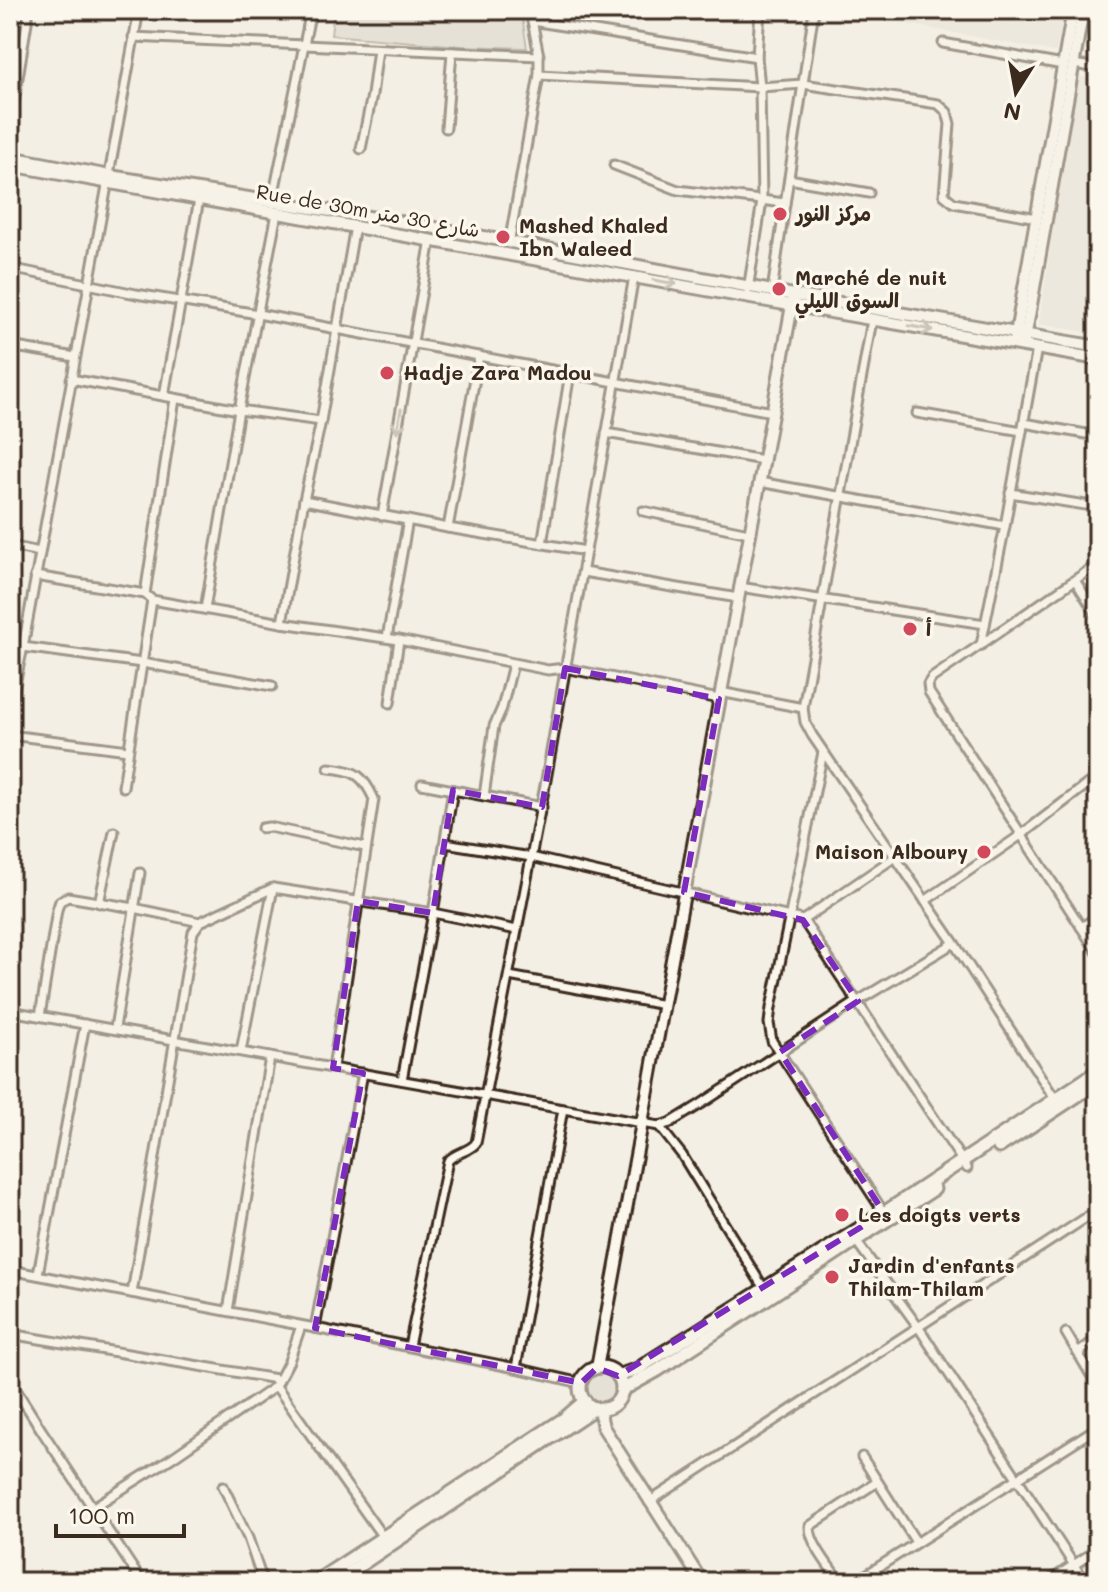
<svg xmlns="http://www.w3.org/2000/svg" width="1108" height="1592" font-family="Mali,'Playpen Sans Arabic',sans-serif">
	<style>
		.built { fill: #e5dfd4 }
		.green { fill: #d8d1c6; stroke: #8a7e72; stroke-width: 2 }
		.lines { fill: none; stroke-linecap: round; stroke-linejoin: round }
		.street-casing { stroke: #3b2a1e; stroke-width: 13 }
		.secondary-casing { stroke: #3b2a1e; stroke-width: 16 }
		.primary-casing { stroke: #3b2a1e; stroke-width: 17 }
		.street { stroke: #fbf7ec; stroke-width: 7 }
		.secondary { stroke: #fbf7ec; stroke-width: 10 }
		.primary { stroke: #fbf7ec; stroke-width: 11 }
		.oneway { stroke: #9b9085 }
		.marked { fill: none; stroke: #7b2cbf; stroke-width: 6; stroke-dasharray: 16 10; stroke-linejoin: round }
		.poi-dot { fill: #d1495b; stroke: #fbf7ec; stroke-width: 3 }
		.labels { text-anchor: middle; stroke-width: 7; stroke-linejoin: round; paint-order: stroke }
		.street-label { font-size: 20px; fill: #3b2a1e; stroke: #fbf7ec }
		.poi-label { font-size: 20px; font-weight: bold; fill: #3b2a1e; stroke: #fbf7ec; text-anchor: start }
	</style>
	<rect width="100%" height="100%" fill="#f3efe4"/>
	<filter id="ink" filterUnits="userSpaceOnUse"><feTurbulence type="fractalNoise" baseFrequency=".0125" numOctaves="2"/><feDisplacementMap in="SourceGraphic" scale="16" xChannelSelector="R" yChannelSelector="G"/><feConvolveMatrix kernelMatrix="1 2 1 2 8 2 1 2 1" color-interpolation-filters="sRGB"/></filter>
	<g filter="url(#ink)">
		<g class="built">
			<path d="M894,10h170l-8,42 -164,-31z"/>
			<path d="M1076,76l22,4v254l-59,-10z"/>
		</g>
		<g class="green">
			<path d="M334,10h187l6,38 -66,-2 -130,-11z"/>
			<circle cx="601" cy="1387" r="14"/>
		</g>
		<g class="lines">
			<g class="street-casing">
				<g id="street">
					<path d="M532,21l225,36"/>
					<path d="M133,37l406,19"/>
					<path d="M943,43l120,22"/>
					<path d="M1073,64l25,4"/>
					<path d="M539,75l221,12 43,-3 135,20 9,8 3,12 -6,71 10,8 83,15"/>
					<path d="M10,127l19,-117"/>
					<path d="M446,128l6,-76"/>
					<path d="M10,139l5,19"/>
					<path d="M361,149l11,-54 6,-46"/>
					<path d="M614,165l64,25 107,13"/>
					<path d="M789,179l80,14"/>
					<path d="M272,203l39,-193"/>
					<path d="M509,244l30,-169v-19l-9,-46"/>
					<path d="M10,268l126,26 122,20 514,98"/>
					<path d="M748,290l14,-89 -2,-114 -3,-30 3,-47"/>
					<path d="M772,291l42,-281"/>
					<path d="M872,320l-69,388 2,14 7,13 142,208 103,159"/>
					<path d="M10,346l65,11"/>
					<path d="M71,379l168,31 82,11"/>
					<path d="M164,396l35,-197"/>
					<path d="M917,413l105,18"/>
					<path d="M1024,423l62,11"/>
					<path d="M606,433l157,27"/>
					<path d="M759,482l246,44"/>
					<path d="M1010,493l88,14"/>
					<path d="M304,500l144,28 138,23"/>
					<path d="M643,511l106,22"/>
					<path d="M382,516l49,-276"/>
					<path d="M448,528l31,-172"/>
					<path d="M542,544l28,-171"/>
					<path d="M10,546l30,6"/>
					<path d="M1098,564l-166,114 -4,6 1,8 169,261"/>
					<path d="M583,572l155,26"/>
					<path d="M35,576l110,18 7,6 130,23 117,17 149,30 17,-2 154,31"/>
					<path d="M1075,580l23,37"/>
					<path d="M739,587l246,37"/>
					<path d="M145,594l30,-195"/>
					<path d="M205,609l34,-199 38,-197"/>
					<path d="M282,623l22,-123 17,-79 34,-195"/>
					<path d="M387,638l21,-118"/>
					<path d="M981,645l24,-119 32,-178"/>
					<path d="M23,647l119,16 130,23"/>
					<path d="M720,692l83,16"/>
					<path d="M390,703l9,-63"/>
					<path d="M10,708l13,-61 116,-637"/>
					<path d="M10,735l118,15"/>
					<path d="M823,752l-52,256 -2,15 3,18 112,172"/>
					<path d="M329,768c26,2 34,7 45,31l-41,269"/>
					<path d="M422,784l120,23"/>
					<path d="M123,787l29,-187"/>
					<path d="M484,796l10,-70 8,-18 11,-44"/>
					<path d="M262,828l7,-1 96,20"/>
					<path d="M445,843l86,14 272,63 164,248"/>
					<path d="M925,901l96,-66 77,-59"/>
					<path d="M99,903l15,-71"/>
					<path d="M803,920l92,-63"/>
					<path d="M1081,927l17,-10"/>
					<path d="M509,976l155,29"/>
					<path d="M10,1011l649,115 11,-3 31,-19 157,-103 96,-58"/>
					<path d="M40,1016l17,-106 3,-9 8,-4 66,11 66,14"/>
					<path d="M115,1028l25,-155"/>
					<path d="M241,1051l32,-163"/>
					<path d="M402,1080l31,-167 20,-123"/>
					<path d="M659,1126l23,29 84,137"/>
					<path d="M854,1238l65,90 166,254"/>
					<path d="M10,1270l305,58 201,40 65,15"/>
					<path d="M38,1274l47,-250"/>
					<path d="M132,1293l61,-361 7,-10 73,-34 160,25 84,17"/>
					<path d="M228,1311l42,-254"/>
					<path d="M315,1328l48,-255"/>
					<path d="M1066,1333l32,54"/>
					<path d="M10,1334l266,45v7l109,154"/>
					<path d="M409,1346l39,-185c8,-9 21,-9 28,-18l70,-363 88,-504"/>
					<path d="M1078,1353l20,-15"/>
					<path d="M516,1368l47,-259"/>
					<path d="M10,1380l32,51 100,151"/>
					<path d="M862,1457l54,85"/>
					<path d="M223,1486l25,52 15,44"/>
					<path d="M649,1502l449,-292"/>
					<path d="M92,1508l81,-51 103,-71 13,-25 12,-35"/>
					<path d="M840,1582c-9,-14 -31,-39 -30,-56l67,-44"/>
					<path d="M855,1582l243,-155"/>
					<path d="M1048,1582l50,-33"/>
				</g>
			</g>
			<g class="secondary-casing">
				<g id="secondary">
					<path d="M10,157l100,19 315,50 369,69 304,52"/>
					<path d="M10,165l763,137 325,57"/>
					<path d="M1015,339l58,-329"/>
					<path d="M1025,339l58,-329"/>
					<path d="M597,1368l196,-1068"/>
					<path d="M599,1409l4,18 99,155"/>
				</g>
			</g>
			<g class="primary-casing">
				<g id="primary">
					<path d="M999,1147l99,-65"/>
					<circle cx="601" cy="1388" r="21"/>
					<path d="M618,1376l20,-7 12,-8 234,-148 214,-142"/>
					<path d="M622,1390l36,-20 276,-181"/>
					<path d="M315,1582l250,-164 20,-17"/>
					<path d="M335,1582l260,-174"/>
				</g>
			</g>
			<use href="#street" class="street"/>
			<use href="#secondary" class="secondary"/>
			<use href="#primary" class="primary"/>
		</g>
		<defs><path id="oneway-shaft" d="M-6 0H5M1.5-3L5.5 0L1.5 3" fill="none" stroke-width="1.6" stroke-linecap="round" stroke-linejoin="round" transform="scale(2)"/></defs>
		<g class="oneway">
			<use href="#oneway-shaft" transform="translate(665 282) rotate(10)"/>
			<use href="#oneway-shaft" transform="translate(921 328) rotate(10)"/>
			<use href="#oneway-shaft" transform="translate(399 421) rotate(100)"/>
		</g>
	</g>
	<path d="M0 0H1108V1592H0ZM565,668l154,31 -35,193 119,28 55,81 -78,51 104,161 -266,163 -21,-8 -16,15 -266,-55 48,-255 -30,-5 25,-167 75,12 20,-123 89,17z" fill="#f3efe4" fill-opacity=".55" fill-rule="evenodd"/>
	<path class="marked" d="M565,668l154,31 -35,193 119,28 55,81 -78,51 104,161 -266,163 -21,-8 -16,15 -266,-55 48,-255 -30,-5 25,-167 75,12 20,-123 89,17z"/>
	<g class="poi-dot">
		<circle cx="780" cy="214" r="8"/>
		<circle cx="503" cy="237" r="8"/>
		<circle cx="779" cy="289" r="8"/>
		<circle cx="387" cy="373" r="8"/>
		<circle cx="910" cy="629" r="8"/>
		<circle cx="984" cy="852" r="8"/>
		<circle cx="842" cy="1215" r="8"/>
		<circle cx="832" cy="1277" r="8"/>
	</g>
	<g class="labels">
		<g class="street-label">
			<text transform="translate(368 211) rotate(10)" y="7">Rue de 30m شارع 30 متر</text>
		</g>
		<g class="poi-label">
			<text x="796" y="221">مركز النور</text>
			<text x="519" y="233">Mashed Khaled<tspan x="519" dy="23">Ibn Waleed</tspan></text>
			<text x="795" y="285">Marché de nuit<tspan x="795" dy="23">السوق الليلي</tspan></text>
			<text x="403" y="380">Hadje Zara Madou</text>
			<text x="926" y="636">أ</text>
			<text x="968" y="859" text-anchor="end">Maison Alboury</text>
			<text x="858" y="1222">Les doigts verts</text>
			<text x="848" y="1273">Jardin d'enfants<tspan x="848" dy="23">Thilam-Thilam</tspan></text>
		</g>
	</g>
	<rect width="1108" height="1592" fill="none" stroke="#fbf7ec" stroke-width="40"/>
	<rect x="20" y="20" width="1068" height="1552" fill="none" stroke="#3b2a1e" stroke-width="3" filter="url(#ink)"/>
	<g transform="translate(1016 92) rotate(191)" stroke="#fbf7ec" stroke-width="6" paint-order="stroke">
	<path d="M0-6L14 30L0 20L-14 30Z" fill="#3b2a1e"/>
	<text y="-12" font-size="22" font-weight="bold" text-anchor="middle" fill="#3b2a1e">N</text>
	</g>
	<path d="M56 1524v12h128v-12" fill="none" stroke="#3b2a1e" stroke-width="4"/>
	<text x="68" y="1524" font-size="24" fill="#3b2a1e" stroke="#fbf7ec" stroke-width="6" paint-order="stroke">100 m</text>
</svg>
